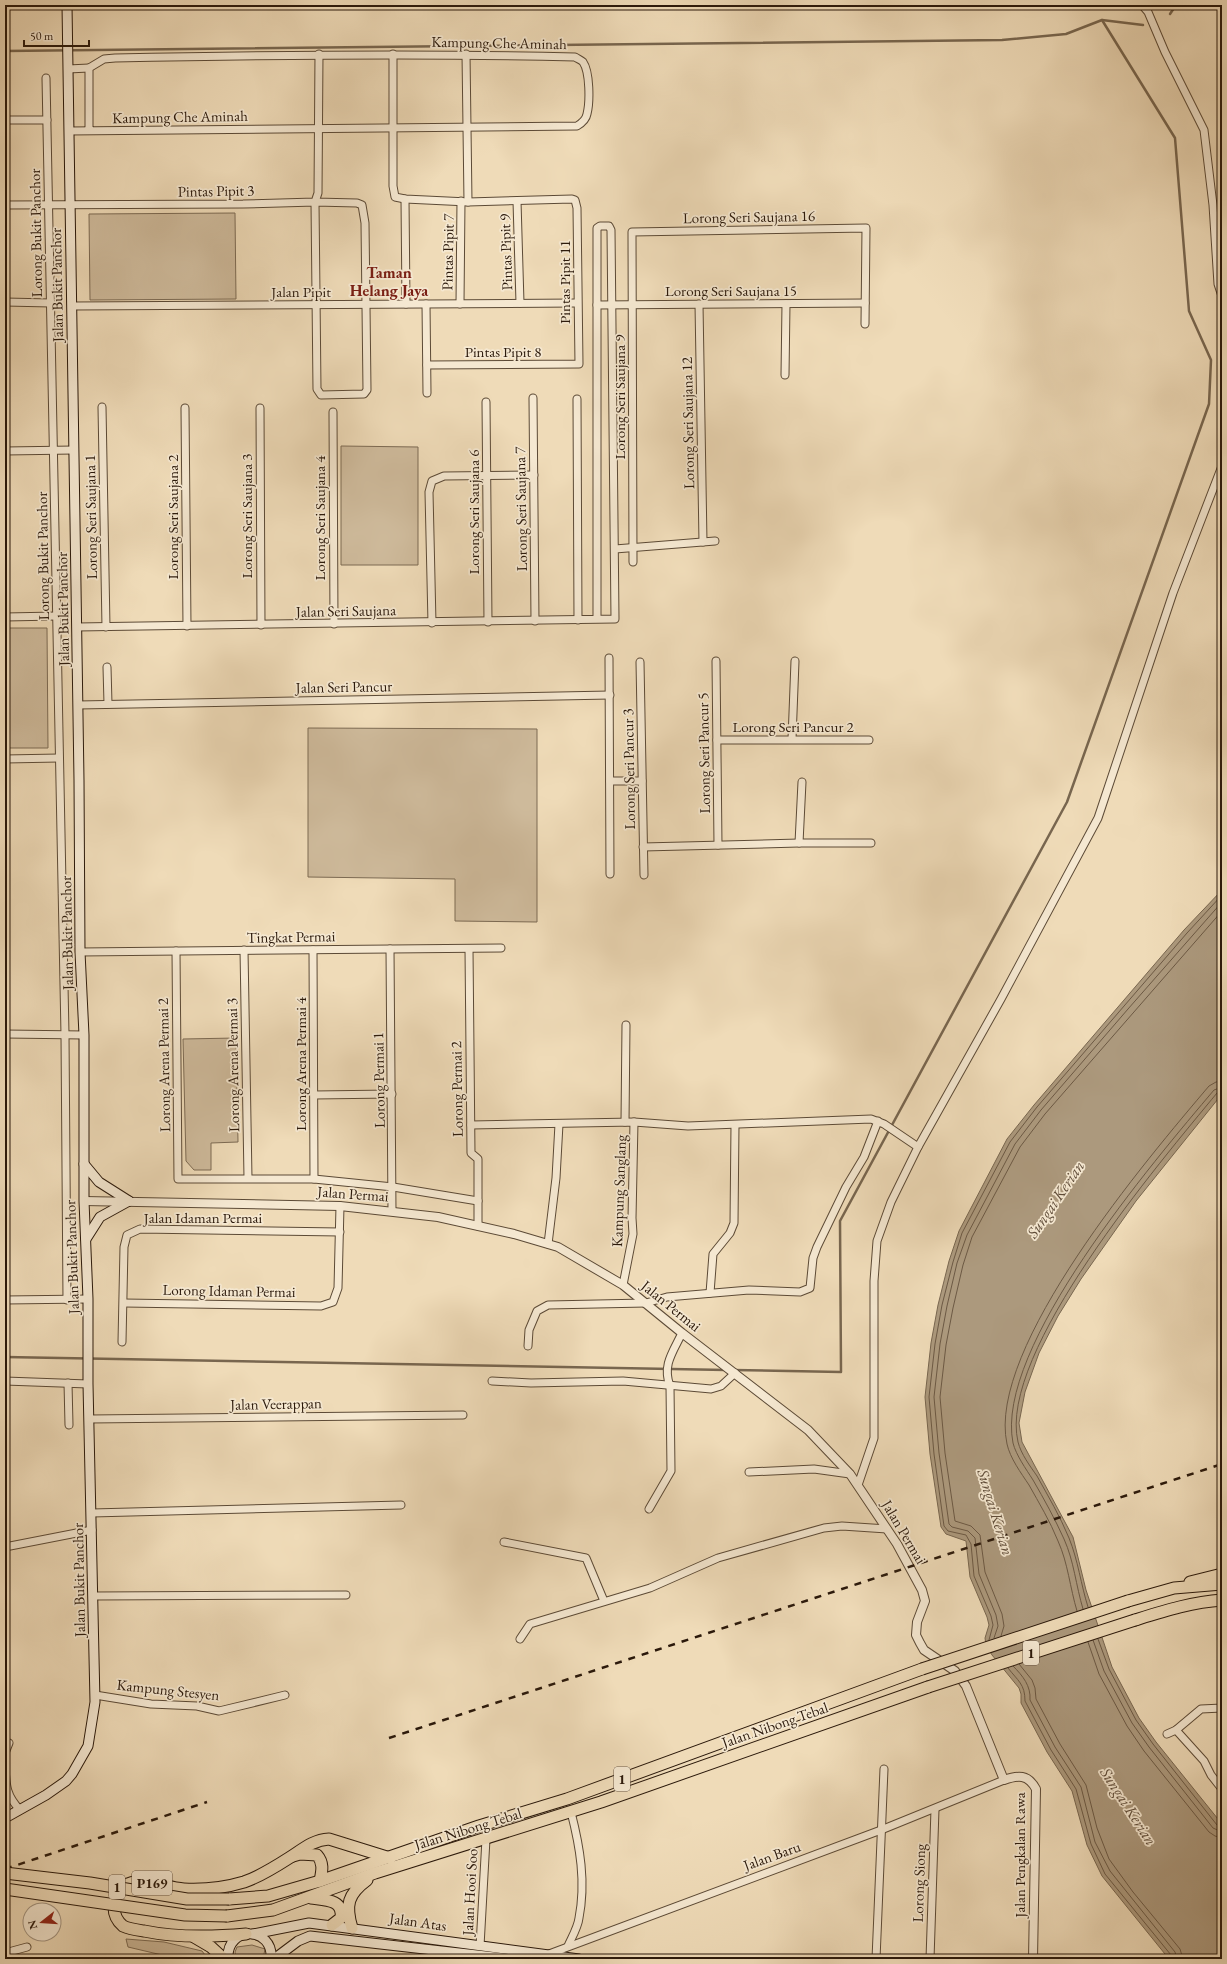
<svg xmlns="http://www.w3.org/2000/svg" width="1227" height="1964" font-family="'EB Garamond',serif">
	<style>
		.green { fill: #ceba9b; stroke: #7c6a53 }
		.water { fill: #ac997d; stroke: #78664f }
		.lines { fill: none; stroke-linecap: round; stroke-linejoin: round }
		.shore { stroke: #6c5944; stroke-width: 1 }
		.stream { stroke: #78664f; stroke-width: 2.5 }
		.minor-casing { stroke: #5c4a36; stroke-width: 9 }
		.tertiary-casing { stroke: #5c4a36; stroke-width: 10 }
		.secondary-casing { stroke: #2b190b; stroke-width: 11 }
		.trunk-casing { stroke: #2b190b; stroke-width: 13 }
		.minor { stroke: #f5e8d1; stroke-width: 7 }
		.tertiary { stroke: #f5e8d1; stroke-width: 8 }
		.secondary { stroke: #f5e8d1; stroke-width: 9 }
		.trunk { stroke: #efdbb8; stroke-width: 11 }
		.rail { stroke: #2b190b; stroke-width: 2.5; stroke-dasharray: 7 7; stroke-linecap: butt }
		.trunk-bridge-casing { stroke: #2b190b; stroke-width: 13; stroke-linecap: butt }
		.trunk-bridge { stroke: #efdbb8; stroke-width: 11 }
		.labels { text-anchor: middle; stroke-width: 3.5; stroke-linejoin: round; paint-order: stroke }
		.shield { fill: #f5e8d1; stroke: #685746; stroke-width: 1 }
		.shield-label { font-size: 14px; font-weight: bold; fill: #2b190b }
		.street-label { font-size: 15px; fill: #2b190b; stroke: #f5e8d1 }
		.neighbourhood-label { font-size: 16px; font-weight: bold; fill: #7a1f14; stroke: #f5e8d1 }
		.water-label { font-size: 16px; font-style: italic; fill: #5f4c39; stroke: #f5e8d1 }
	</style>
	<rect width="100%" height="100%" fill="#efdbb8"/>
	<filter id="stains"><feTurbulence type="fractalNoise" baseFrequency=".005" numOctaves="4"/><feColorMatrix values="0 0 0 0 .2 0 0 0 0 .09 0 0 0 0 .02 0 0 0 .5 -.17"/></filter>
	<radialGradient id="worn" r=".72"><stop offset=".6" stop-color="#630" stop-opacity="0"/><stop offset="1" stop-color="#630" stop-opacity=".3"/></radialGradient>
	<g class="green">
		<path d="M235,213l1,86 -146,1 -1,-86z"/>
		<path d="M341,446l77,1v118h-77z"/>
		<path d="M5,628h42l1,120h-43z"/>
		<path d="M308,728l229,1v193l-82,-1v-42l-147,-2z"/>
		<path d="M236,1038l2,104 -27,1v27h-17l-8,-9 -3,-122z"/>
		<path d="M126,1939l38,3 38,9 6,8h-29l-51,-12z"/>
		<path d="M252,1945l13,4 -2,10h-27l-1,-7 2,-5z"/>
	</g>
	<path class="water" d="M1222,890v204l-86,107 -55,78 -23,37 -19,37 -14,39 -6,31 3,19 51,95 13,53 26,77 27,51 17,24 66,82v135h-53l-67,-83 -15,-31 -15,-54 -25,-39 -26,-49v-9l-2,-6 -27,-33 -6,-10 -1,-7 4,-13 -2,-8 -17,-40 -4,-36 -20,-7 -5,-7 -11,-73 -5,-57 6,-54 7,-38 11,-44 10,-30 48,-92 27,-34 150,-175z"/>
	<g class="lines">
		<g class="shore">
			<path d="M1088,1607c-7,-22 -10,-47 -19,-69 -9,-22 -21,-42 -32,-62 -7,-10 -16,-22 -19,-34 -21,-89 143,-281 199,-349l5,-1"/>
			<path d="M1083,1609c-7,-23 -9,-48 -19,-70 -9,-20 -20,-40 -31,-59 -7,-11 -17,-25 -20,-37 -19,-95 141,-282 201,-353l8,-3"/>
			<path d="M1077,1611c-7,-23 -9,-48 -19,-70 -8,-20 -19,-38 -29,-56 -8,-12 -19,-27 -22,-41 -21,-96 141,-286 202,-358l7,-4 6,-1"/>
			<path d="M1001,1636l3,-10 -2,-12 -17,-42 -5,-37 -9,-9 -16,-5 -10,-68 -5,-56 6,-52 7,-37 10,-43 9,-28 48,-90 25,-33 177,-203"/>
			<path d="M994,1638l4,-12 -2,-11 -17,-41 -4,-36 -7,-7 -16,-4 -3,-3 -10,-71 -5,-56 6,-53 7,-38 10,-43 10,-28 48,-91 26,-34 87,-101 94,-107"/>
			<path d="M1098,1639l11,30 27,51 17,24 64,81 5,1"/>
			<path d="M989,1640l4,-15 -2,-9 -17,-40 -3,-32 -5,-9 -18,-4 -4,-5 -10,-72 -5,-57 6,-53 7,-39 11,-43 9,-29 48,-91 27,-35 150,-174 35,-38"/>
			<path d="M1093,1640l11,31 28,52 17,24 64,81 9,4"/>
			<path d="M1088,1642l11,32 28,52 17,25 65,81 6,4 7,2"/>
			<path d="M1019,1664l13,16 3,8 1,11 24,45 26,41 11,43 12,31 24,33 47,57 3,10"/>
			<path d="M1013,1666c10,10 18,20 17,34l25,47 26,40 14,55 15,29 65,81 2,7"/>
			<path d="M1008,1668c10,13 17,16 17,33l26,49 25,39 15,55 14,30 66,81 1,4"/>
		</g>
		<g class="stream">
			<path d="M1170,14l6,-9"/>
			<path d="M5,51l997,-11 64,-6 36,-14 41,5"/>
			<path d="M5,1357l721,13"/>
			<path d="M733,1370l108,2 -1,-151 227,-419 142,-398 2,-44 -22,-49 -14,-173 -73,-118"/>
		</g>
		<g class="minor-casing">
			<g id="minor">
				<path d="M1142,5l6,7 17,40 39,78 9,75 5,79 4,12"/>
				<path d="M393,54v132l2,11 10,2 63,3 104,-3 3,1 2,8 2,156 -152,1"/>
				<path d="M466,54l2,148"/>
				<path d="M68,69l21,-1"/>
				<path d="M46,78l19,957 2,265"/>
				<path d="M5,120h42"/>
				<path d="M69,131l508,-5c5,-3 9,-6 10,-12 3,-12 3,-42 -4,-52 -2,-2 -5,-3 -8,-5 -154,-4 -307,-2 -460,1l-11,1 -15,9v63"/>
				<path d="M405,199l1,105"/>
				<path d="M517,201l3,102"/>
				<path d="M5,205l238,-1 72,-2 42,1 5,2 3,18 2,167 -3,4 -43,1 -4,-6 -2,-187 3,-9 1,-139"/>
				<path d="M5,302l46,1"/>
				<path d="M426,304l1,89"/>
				<path d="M460,304l1,-103"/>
				<path d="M699,304l4,238"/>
				<path d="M597,305l268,-2"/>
				<path d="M72,306l505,-3"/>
				<path d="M785,375l1,-71"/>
				<path d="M533,398l2,223"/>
				<path d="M577,399l1,221"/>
				<path d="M486,402l2,220"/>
				<path d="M102,407l4,220"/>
				<path d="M185,408l2,218"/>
				<path d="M260,408l1,217"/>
				<path d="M333,412l1,212"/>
				<path d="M5,451l69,-1"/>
				<path d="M615,549l100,-8"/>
				<path d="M633,562l-1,-330 234,-4 -1,96"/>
				<path d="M5,617l52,-1"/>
				<path d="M432,623l-3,-131 3,-11 12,-5 90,-1"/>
				<path d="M77,627l538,-8 -4,-389 -2,-4h-9l-3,2v391"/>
				<path d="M609,658l1,216"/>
				<path d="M716,661l2,184"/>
				<path d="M640,662l4,213"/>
				<path d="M107,667l1,37"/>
				<path d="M78,705l532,-10"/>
				<path d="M792,739l3,-78"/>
				<path d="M717,740h152"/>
				<path d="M5,759l54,-1"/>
				<path d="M610,781h32"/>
				<path d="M799,843l3,-61"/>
				<path d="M643,847l156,-4h72"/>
				<path d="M390,949l2,262"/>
				<path d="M469,949l2,204 7,6v67"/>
				<path d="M244,950l4,228"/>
				<path d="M313,950l1,229"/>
				<path d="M176,951l2,228h136l79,8 85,14"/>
				<path d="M80,952l421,-4"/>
				<path d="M5,1034l79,1"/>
				<path d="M314,1095l78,-1"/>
				<path d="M625,1122l1,-97"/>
				<path d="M471,1125l163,-3 54,4 183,-7 13,5 34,23"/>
				<path d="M548,1244l8,-66 3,-54"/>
				<path d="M623,1285l10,-51 -1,-16 2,-96"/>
				<path d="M710,1293l3,-39 17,-21 4,-10 1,-98"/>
				<path d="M5,1300l83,-1"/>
				<path d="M124,1303l197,3 12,-4 5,-14 2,-82"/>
				<path d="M122,1342l2,-95 3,-12 13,-6 200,3"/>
				<path d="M528,1346l1,-16 8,-19 11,-6 98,-2 21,-6 82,-7 51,2 10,-4 3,-30 4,-11 29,-60 18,-30 14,-36"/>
				<path d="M5,1381l83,3"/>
				<path d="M492,1381l39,2 92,-2 88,8 10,-3 14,-13"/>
				<path d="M68,1383l1,42"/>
				<path d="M90,1419l373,-4"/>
				<path d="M749,1472l65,-3 36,5"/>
				<path d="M858,1485l16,-47v-157l3,-40 14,-39 27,-55 83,-148 97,-181 75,-225 49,-127"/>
				<path d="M649,1509l22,-38 -1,-85c-8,-21 3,-34 12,-53"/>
				<path d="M92,1513l309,-8"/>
				<path d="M504,1542l82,16 18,43"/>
				<path d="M5,1547l87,-17"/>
				<path d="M93,1596l253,-1"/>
				<path d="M520,1639l10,-15 120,-36 68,-30 106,-30 18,-2 45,3"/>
				<path d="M95,1695l56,9 46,2 22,5 66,-16"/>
				<path d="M1176,1730l28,31 7,14 11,14"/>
				<path d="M1167,1734l9,-4 25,-21 21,-1"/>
				<path d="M5,1753l4,-10"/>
				<path d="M5,1766c1,20 1,29 15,44"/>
				<path d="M480,1946l6,-107"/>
				<path d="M568,1946c4,-9 10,-19 11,-28 7,-36 1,-71 -8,-106"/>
				<path d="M5,1953l22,-6"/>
				<path d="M549,1954l332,-124 123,-50"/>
				<path d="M876,1959l8,-190"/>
				<path d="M930,1959l5,-150"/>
			</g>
		</g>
		<g class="tertiary-casing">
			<path id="tertiary" d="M84,1201l256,5 98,11 76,17 44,13 65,38 59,48 126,97 42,44 47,70 25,46 3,11 -8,21 -1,13 4,8 4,7 31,21 11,15 38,94c14,-5 24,-6 32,9l-3,170"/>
		</g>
		<g class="secondary-casing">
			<g id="secondary">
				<path d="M84,1164l15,18 30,19"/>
				<path d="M86,1239l14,-22 29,-16"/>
				<path d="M5,1818l41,-23 20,-14 6,-7 16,-28 7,-44 -7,-318v-85l-4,-98v-166l-4,-83 -1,-172 -12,-775"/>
				<path d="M253,1934l56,-11 270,36"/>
				<path d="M228,1959c-2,-34 46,-33 43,0"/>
				<path d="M274,1959l24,-18 12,-5 202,23"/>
			</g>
		</g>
		<g class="trunk-casing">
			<g id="trunk">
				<path d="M1190,1582l32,-8"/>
				<path d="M1128,1601l46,-13 48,-4"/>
				<path d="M1135,1620c29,-9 57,-18 87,-20"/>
				<path d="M293,1856l7,-2 17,1c7,8 5,16 3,26"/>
				<path d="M311,1898c13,2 33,1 30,20l-9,7"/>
				<path d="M229,1899l39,-3 52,-15 159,-55 88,-27 355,-130"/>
				<path d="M227,1916l46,-6 102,-37 226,-71 327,-115"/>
				<path d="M352,1928c-7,-23 -4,-34 15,-48"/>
				<path d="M246,1934c-34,3 -68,4 -102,-3 -7,-1 -15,-2 -21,-5 -6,-5 -9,-11 -9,-19 0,-7 3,-16 10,-21 18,-11 41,2 60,3 20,1 40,-1 60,-7 15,-5 31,-15 45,-24 13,-8 23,-18 40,-19l61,19"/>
				<path d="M194,1937l17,10 13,12"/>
			</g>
		</g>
		<use href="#minor" class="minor"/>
		<use href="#tertiary" class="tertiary"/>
		<use href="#secondary" class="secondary"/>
		<use href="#trunk" class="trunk"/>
		<g class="rail">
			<path d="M389,1738l833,-274"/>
			<path d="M5,1869l202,-67"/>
		</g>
		<g class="trunk-bridge-casing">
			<g id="trunk-bridge">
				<path d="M922,1669l206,-68"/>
				<path d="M928,1687l207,-67"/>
				<path d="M5,1873l85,10 97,16h42"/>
				<path d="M5,1889l180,26 42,1"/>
			</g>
		</g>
		<use href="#trunk-bridge" class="trunk-bridge"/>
	</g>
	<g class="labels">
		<g class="shield">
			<rect x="1023" y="1641" width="16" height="24" rx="3"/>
			<rect x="614" y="1767" width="16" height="24" rx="3"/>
			<rect x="132" y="1871" width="40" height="24" rx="3"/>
			<rect x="109" y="1875" width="16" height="24" rx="3"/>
		</g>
		<g class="shield-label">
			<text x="1031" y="1658">1</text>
			<text x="622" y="1784">1</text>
			<text x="152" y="1888">P169</text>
			<text x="117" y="1892">1</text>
		</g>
		<g class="street-label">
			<text transform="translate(499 43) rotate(1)" y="5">Kampung Che Aminah</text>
			<text transform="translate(180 117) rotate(-1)" y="5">Kampung Che Aminah</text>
			<text transform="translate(216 191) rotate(-1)" y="5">Pintas Pipit 3</text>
			<text transform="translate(749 217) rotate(-1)" y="5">Lorong Seri Saujana 16</text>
			<text transform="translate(36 233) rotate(-91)" y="5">Lorong Bukit Panchor</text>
			<text transform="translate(448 252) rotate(-89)" y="5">Pintas Pipit 7</text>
			<text transform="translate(506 252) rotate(-92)" y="5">Pintas Pipit 9</text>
			<text transform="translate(565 282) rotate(-90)" y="5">Pintas Pipit 11</text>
			<text transform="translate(57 285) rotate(-91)" y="5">Jalan Bukit Panchor</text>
			<text x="731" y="296">Lorong Seri Saujana 15</text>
			<text x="301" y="297">Jalan Pipit</text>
			<text x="503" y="357">Pintas Pipit 8</text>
			<text transform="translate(620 397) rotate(-90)" y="5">Lorong Seri Saujana 9</text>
			<text transform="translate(688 423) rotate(-91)" y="5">Lorong Seri Saujana 12</text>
			<text transform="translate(521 509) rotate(-91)" y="5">Lorong Seri Saujana 7</text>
			<text transform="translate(474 512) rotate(-90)" y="5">Lorong Seri Saujana 6</text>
			<text transform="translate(247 516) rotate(-90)" y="5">Lorong Seri Saujana 3</text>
			<text transform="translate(91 517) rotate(-91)" y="5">Lorong Seri Saujana 1</text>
			<text transform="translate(173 517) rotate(-90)" y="5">Lorong Seri Saujana 2</text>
			<text transform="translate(320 518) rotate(-90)" y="5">Lorong Seri Saujana 4</text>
			<text transform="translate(43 556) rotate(-91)" y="5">Lorong Bukit Panchor</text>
			<text transform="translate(63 609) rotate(-91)" y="5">Jalan Bukit Panchor</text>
			<text transform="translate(346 611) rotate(-1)" y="5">Jalan Seri Saujana</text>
			<text transform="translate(344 687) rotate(-1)" y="5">Jalan Seri Pancur</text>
			<text x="793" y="732">Lorong Seri Pancur 2</text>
			<text transform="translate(704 753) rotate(-91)" y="5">Lorong Seri Pancur 5</text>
			<text transform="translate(629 769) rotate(-91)" y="5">Lorong Seri Pancur 3</text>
			<text transform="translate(67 933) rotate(-91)" y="5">Jalan Bukit Panchor</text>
			<text transform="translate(291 937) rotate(-1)" y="5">Tingkat Permai</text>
			<text transform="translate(301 1064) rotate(-90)" y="5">Lorong Arena Permai 4</text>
			<text transform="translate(164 1065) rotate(-91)" y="5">Lorong Arena Permai 2</text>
			<text transform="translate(233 1065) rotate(-91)" y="5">Lorong Arena Permai 3</text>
			<text transform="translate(379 1080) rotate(-91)" y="5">Lorong Permai 1</text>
			<text transform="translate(457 1089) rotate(-91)" y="5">Lorong Permai 2</text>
			<text transform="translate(619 1191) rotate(-88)" y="5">Kampung Sanglang</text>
			<text transform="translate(353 1194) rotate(4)" y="5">Jalan Permai</text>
			<text x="203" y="1223">Jalan Idaman Permai</text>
			<text transform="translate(72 1257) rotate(-92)" y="5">Jalan Bukit Panchor</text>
			<text transform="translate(229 1291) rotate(1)" y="5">Lorong Idaman Permai</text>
			<text transform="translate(671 1306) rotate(39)" y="5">Jalan Permai</text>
			<text transform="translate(276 1404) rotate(-1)" y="5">Jalan Veerappan</text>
			<text transform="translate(904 1532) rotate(59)" y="5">Jalan Permai</text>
			<text transform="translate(79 1580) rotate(-91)" y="5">Jalan Bukit Panchor</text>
			<text transform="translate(168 1690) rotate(6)" y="5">Kampung Stesyen</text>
			<text transform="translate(775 1725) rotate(-19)" y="5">Jalan Nibong Tebal</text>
			<text transform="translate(468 1829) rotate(-17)" y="5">Jalan Nibong Tebal</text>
			<text transform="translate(1020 1855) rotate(-90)" y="5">Jalan Pengkalan Rawa</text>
			<text transform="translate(772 1856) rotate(-20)" y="5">Jalan Baru</text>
			<text transform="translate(919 1883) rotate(-88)" y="5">Lorong Siong</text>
			<text transform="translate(470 1892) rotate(-87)" y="5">Jalan Hooi Soo</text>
			<text transform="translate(418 1922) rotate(8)" y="5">Jalan Atas</text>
		</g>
		<g class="neighbourhood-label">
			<text x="389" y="278">Taman<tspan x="389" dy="18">Helang Jaya</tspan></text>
		</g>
		<g class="water-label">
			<text transform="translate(1055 1199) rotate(-56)" y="6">Sungai Kerian</text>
			<text transform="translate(996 1512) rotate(73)" y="6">Sungai Kerian</text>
			<text transform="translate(1129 1806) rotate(57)" y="6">Sungai Kerian</text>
		</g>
	</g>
	<rect width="1227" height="1964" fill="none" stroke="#efdbb8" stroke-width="20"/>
	<rect x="6" y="6" width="1215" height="1952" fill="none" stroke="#2b190b" stroke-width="2"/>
	<rect x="10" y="10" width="1207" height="1944" fill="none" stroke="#2b190b"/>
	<g transform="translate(42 1922) rotate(253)"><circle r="19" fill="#f5e8d1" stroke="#a49582"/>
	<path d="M0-3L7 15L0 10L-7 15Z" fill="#8f2418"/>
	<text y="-6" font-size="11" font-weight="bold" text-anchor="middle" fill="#2b190b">N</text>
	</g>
	<path d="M24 40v6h65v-6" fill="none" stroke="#2b190b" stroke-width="2"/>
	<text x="30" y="40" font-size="12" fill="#2b190b" stroke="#f5e8d1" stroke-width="3" paint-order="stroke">50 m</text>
	<rect width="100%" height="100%" filter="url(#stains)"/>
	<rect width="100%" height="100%" fill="url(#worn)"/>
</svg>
